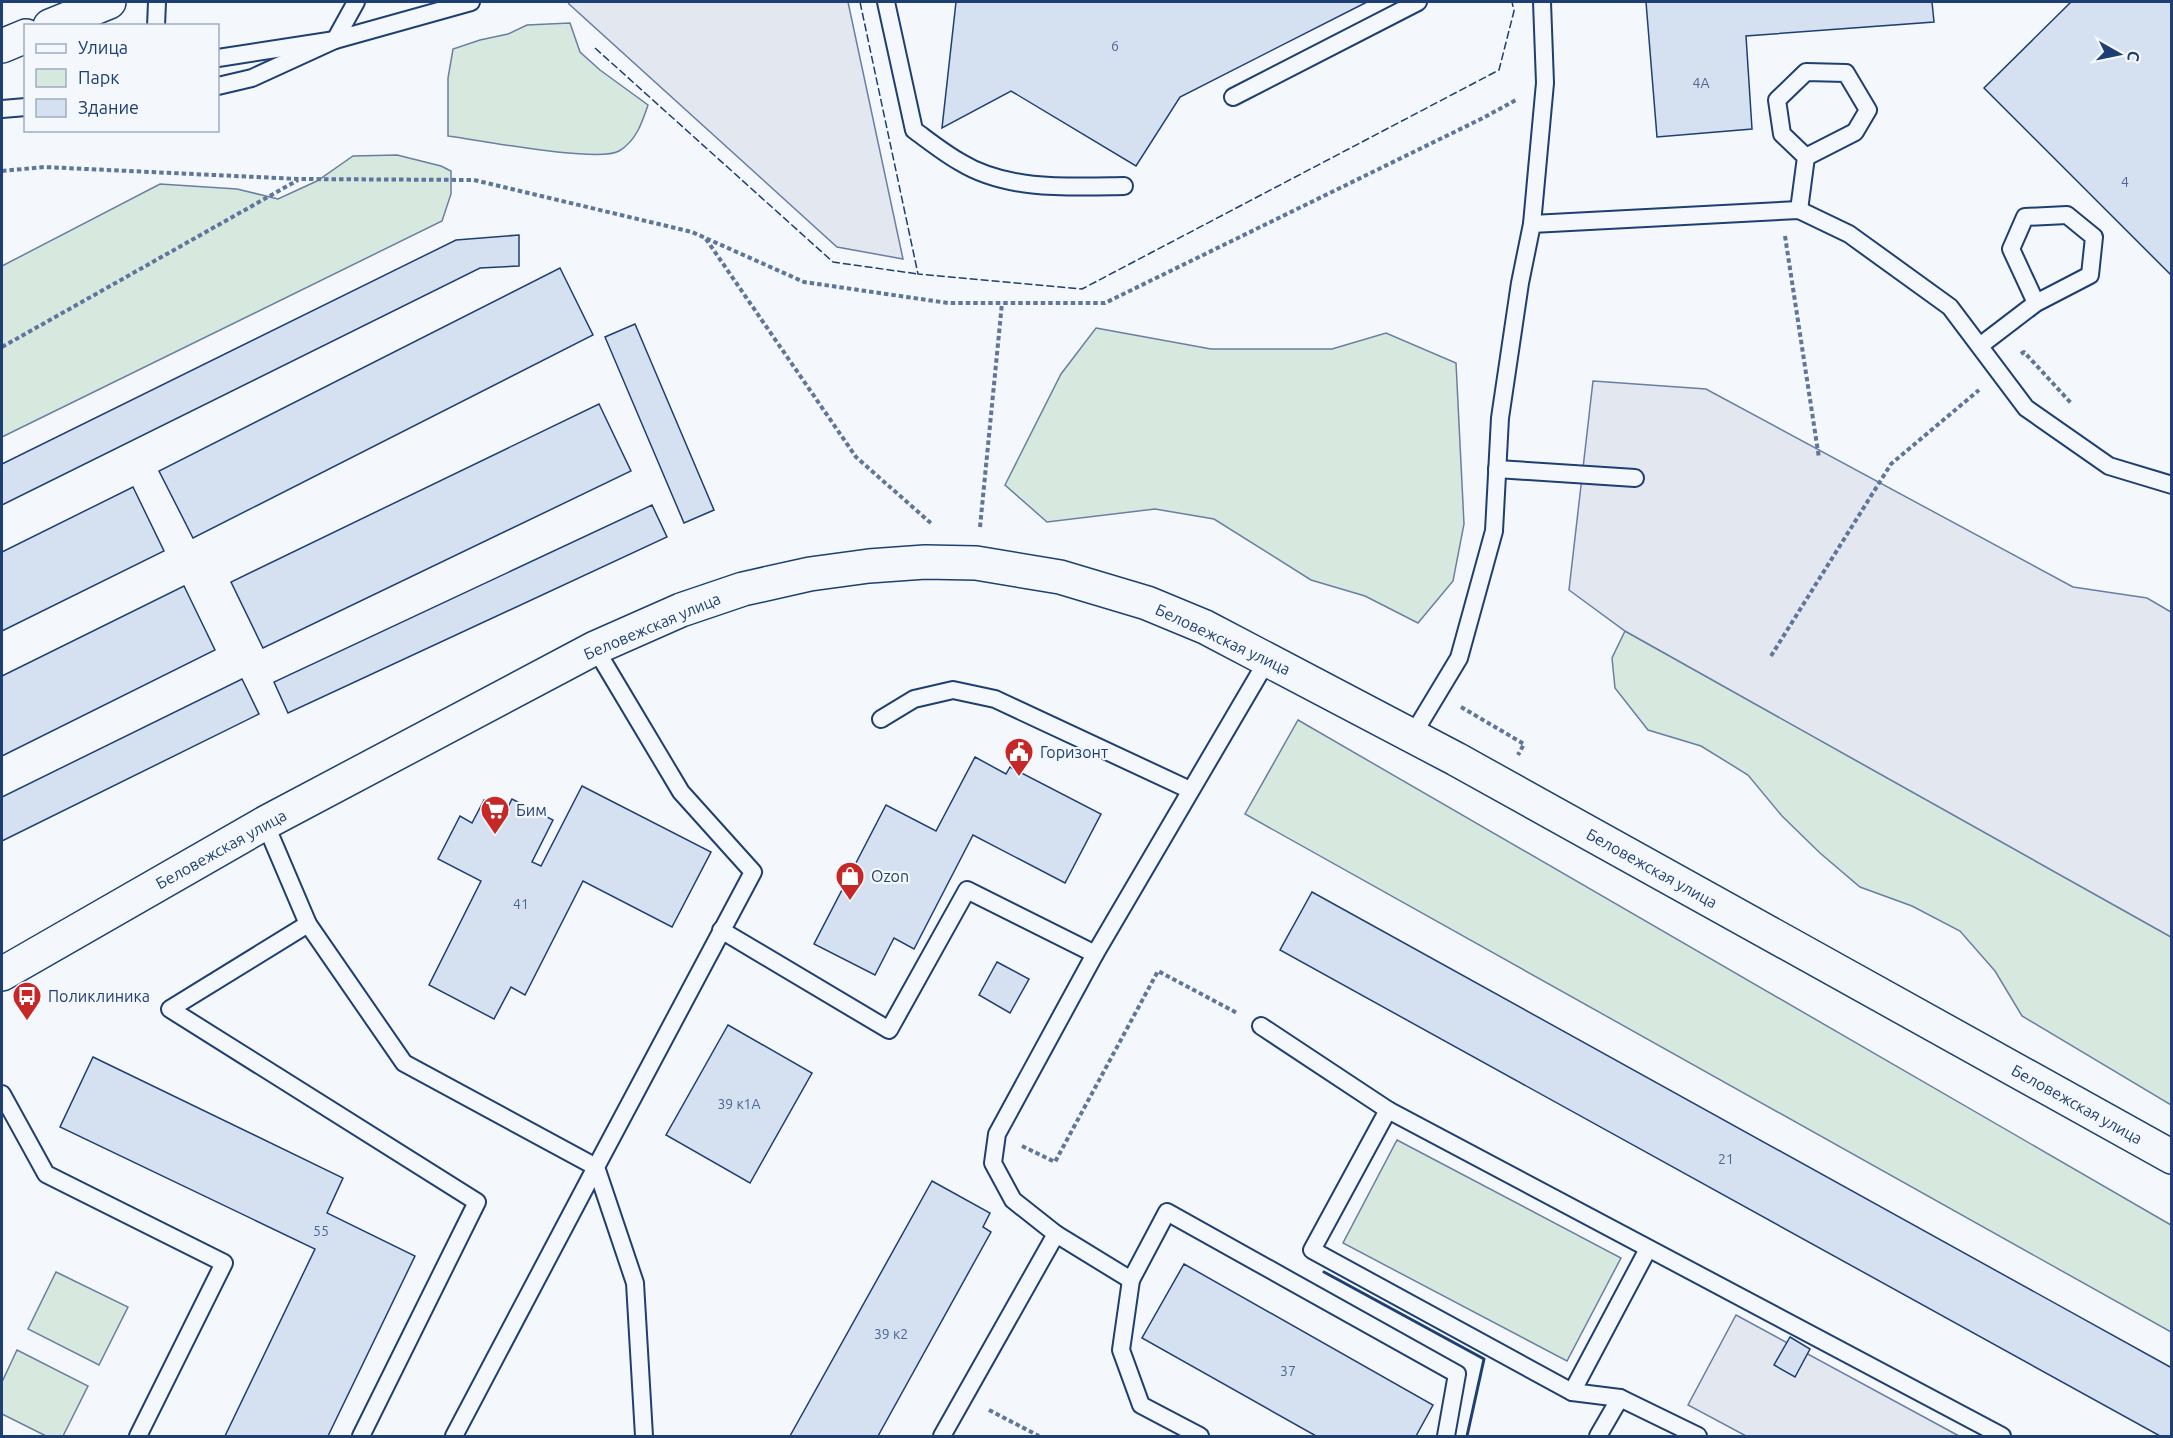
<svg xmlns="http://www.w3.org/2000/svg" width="2173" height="1438" font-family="Ubuntu,sans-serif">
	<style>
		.green { fill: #d7e8df; stroke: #687fa3; stroke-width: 1.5 }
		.parking { fill: #e3e8f0; stroke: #687fa3; stroke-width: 1.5 }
		.building { fill: #d5e0f0; stroke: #1d3f73; stroke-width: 1.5 }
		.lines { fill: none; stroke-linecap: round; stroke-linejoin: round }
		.service-casing { stroke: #1d3f73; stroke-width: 20 }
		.tertiary-casing { stroke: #1d3f73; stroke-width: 36 }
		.primary-casing { stroke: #1d3f73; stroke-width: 36 }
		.path { stroke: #5e769c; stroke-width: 4; stroke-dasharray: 4.5 3; stroke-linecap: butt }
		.service { stroke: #f4f7fb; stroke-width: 16 }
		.tertiary { stroke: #f4f7fb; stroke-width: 33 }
		.primary { stroke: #f4f7fb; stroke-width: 33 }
		.fence { stroke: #1d3f73; stroke-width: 1.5; stroke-dasharray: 8 3; stroke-linecap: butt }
		.wall { stroke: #1d3f73; stroke-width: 3 }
		.labels { text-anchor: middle; stroke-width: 4.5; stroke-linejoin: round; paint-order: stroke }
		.number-label { font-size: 14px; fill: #4b6792 }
		.street-label { font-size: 16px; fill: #1d3f73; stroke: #f4f7fb }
		.poi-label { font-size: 16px; fill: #1d3f73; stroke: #f4f7fb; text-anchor: start }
	</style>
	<rect width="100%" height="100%" fill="#f4f7fb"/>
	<g class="green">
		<path d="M570,23l10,29 20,18 48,35c-6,18 -12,36 -29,46 -21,12 -141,-11 -171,-15v-58l5,-29 27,-9 28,-6 19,-9z"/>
		<path d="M397,155l44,11 10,5v23l-9,27 -440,216v-171l158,-82 77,5 41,10 39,-18 36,-25z"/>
		<path d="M1096,328l115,21h121l54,-16 70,30 8,161 -11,57 -35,42 -53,-27 -54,-16 -97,-61 -59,-10 -108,13 -42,-37 56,-111z"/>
		<path d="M1625,631l546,306v168l-149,-89 -27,-45 -35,-40 -48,-25 -52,-19 -40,-34 -38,-37 -34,-41 -47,-29 -53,-16 -33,-42 -3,-30z"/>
		<path d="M1298,720l873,505v107l-926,-518z"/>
		<path d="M1397,1140l224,118 -54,103 -224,-118z"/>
		<path d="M56,1272l72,35 -29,58 -71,-36z"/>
		<path d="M17,1350l71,36 -25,50h-17l-44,-22v-32z"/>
	</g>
	<g class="parking">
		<path d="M568,2h280l55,257 -66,-12 -268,-243z"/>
		<path d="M1593,381l113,8 367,198 74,11 24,14v325l-546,-306 -56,-41z"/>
		<path d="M1736,1315l223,121h-213l-58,-31z"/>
	</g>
	<g class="building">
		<path d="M956,2h411l-187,95 -44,69 -125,-75 -69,37z"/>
		<path d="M1646,2h286l2,20 -188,14 6,93 -95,8z"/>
		<path d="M2071,2h101v274l-188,-188z"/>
		<path d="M519,235v31l-39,2 -478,237v-41l454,-224z"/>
		<path d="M560,268l33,67 -400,203 -34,-67z"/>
		<path d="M635,324l79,186 -30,13 -79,-186z"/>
		<path d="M599,404l32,67 -368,177 -32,-66z"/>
		<path d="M133,487l31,64 -162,80v-79z"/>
		<path d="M652,505l15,32 -379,176 -14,-31z"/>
		<path d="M184,586l31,64 -213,106v-80z"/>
		<path d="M242,679l17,35 -257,127v-44z"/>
		<path d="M975,757l31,17 4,-7 91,47 -36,69 -92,-48 -59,114 -20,-11 -19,37 -61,-31 72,-139 50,26z"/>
		<path d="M582,786l129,66 -39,75 -89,-46 -58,114 -14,-8 -17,32 -65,-34 52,-104 -43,-22 22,-43 12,7 12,-23 22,11 6,-12 41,21 -21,42 9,4z"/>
		<path d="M1312,892l860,476v68h-12l-880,-486z"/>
		<path d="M997,962l32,17 -19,34 -31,-18z"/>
		<path d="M728,1025l84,48 -62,110 -84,-48z"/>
		<path d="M93,1057l250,121 -16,35 88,43 -87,180h-103l90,-187 -255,-122z"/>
		<path d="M932,1181l58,32 -7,14 8,5 -113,204h-88z"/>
		<path d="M1184,1264l249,141 -17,31h-100l-174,-98z"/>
		<path d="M1790,1337l20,12 -15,28 -21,-12z"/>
	</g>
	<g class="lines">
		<g class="service-casing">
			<g id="service">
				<path d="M886,2l28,128c15,11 30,23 46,32 47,29 110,25 164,24"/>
				<path d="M156,26l1,-24"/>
				<path d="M218,58l117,-18 136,-38"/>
				<path d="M218,86l34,-8 83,-38 21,-38"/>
				<path d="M1233,97l185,-95"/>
				<path d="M2,109l24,-2"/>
				<path d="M1799,210l7,-53 49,-25 13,-22 -22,-37 -40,-1 -29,28 5,34 24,23"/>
				<path d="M1532,224l13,-141 -3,-81"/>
				<path d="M1981,345l55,-42 54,-28 4,-38 -27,-22 -42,2 -14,32 25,54"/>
				<path d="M1497,469l138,9"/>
				<path d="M595,648l86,144 72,80 -157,295 39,116 9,153"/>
				<path d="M881,719l33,-20 39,-9 42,9 195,91"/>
				<path d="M1412,736l47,-78 35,-127 6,-113 20,-135 12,-59 267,-14 50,24 101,73 76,101 83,58 63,19"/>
				<path d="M265,823l43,101 96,139 192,104 -142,269"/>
				<path d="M308,924l-138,85 307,193 -116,234"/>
				<path d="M721,930l168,100 78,-140 128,64"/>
				<path d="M1261,1026l127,84 -76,140 260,142 48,6 78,38"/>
				<path d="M2,1094l44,80 178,89 -86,173"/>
				<path d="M1388,1110l614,326"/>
				<path d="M1056,1234l75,46"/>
				<path d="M1572,1392l76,-143"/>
				<path d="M942,1436l114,-202 -43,-34 -20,-37 4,-29 98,-180 173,-295"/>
				<path d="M1200,1436l-59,-31 -20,-55 10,-70 36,-68 290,162 -11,62"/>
				<path d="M1598,1436l22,-38"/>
			</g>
		</g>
		<g class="tertiary-casing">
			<path id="tertiary" d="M2,974l263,-151 330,-175 86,-38 62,-21 67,-15 59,-8 56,-4 51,1 84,14 87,26 58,24 251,132 716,398"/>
		</g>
		<g class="primary-casing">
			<g id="primary">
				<path d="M50,26l59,-24"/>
				<path d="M2,46l24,-10"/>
			</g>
		</g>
		<g class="path">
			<path d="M2,171l42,-4 255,12 175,1 218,52 112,50 144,21h157l378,-185 33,-18"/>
			<path d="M1785,236l34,222"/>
			<path d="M706,239l150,218 77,68"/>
			<path d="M2,347l296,-167"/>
			<path d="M2021,354l3,-2 47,51"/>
			<path d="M980,527l22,-224"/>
			<path d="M1771,656l120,-192 88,-74"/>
			<path d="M1461,707l63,37 -6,11"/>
			<path d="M1022,1146l33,16 103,-191 79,42"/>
			<path d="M989,1410l50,26"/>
		</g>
		<use href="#service" class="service"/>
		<use href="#tertiary" class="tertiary"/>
		<use href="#primary" class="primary"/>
		<g class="fence">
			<path d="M860,2l58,272 164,15 417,-219 15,-59 -2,-9"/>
			<path d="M595,48l238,214 85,12"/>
		</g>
		<path class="wall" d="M1324,1272l160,87 -17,77"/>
	</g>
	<defs>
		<g id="civic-pin" transform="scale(1.5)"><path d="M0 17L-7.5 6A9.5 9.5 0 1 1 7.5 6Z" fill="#c62828" stroke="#f4f7fb"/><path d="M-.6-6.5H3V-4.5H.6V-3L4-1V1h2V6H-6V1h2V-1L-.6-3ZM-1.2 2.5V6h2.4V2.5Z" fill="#fff"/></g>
		<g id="supermarket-pin" transform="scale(1.5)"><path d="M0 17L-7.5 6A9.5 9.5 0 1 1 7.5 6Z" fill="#c62828" stroke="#f4f7fb"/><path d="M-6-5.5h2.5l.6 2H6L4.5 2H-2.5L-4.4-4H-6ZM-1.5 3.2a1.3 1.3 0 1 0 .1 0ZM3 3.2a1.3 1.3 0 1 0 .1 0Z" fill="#fff"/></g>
		<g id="shop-pin" transform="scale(1.5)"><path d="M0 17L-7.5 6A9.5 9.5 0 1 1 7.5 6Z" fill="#c62828" stroke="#f4f7fb"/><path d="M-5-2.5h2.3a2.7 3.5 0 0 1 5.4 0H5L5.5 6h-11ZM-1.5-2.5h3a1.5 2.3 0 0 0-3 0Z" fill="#fff"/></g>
		<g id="bus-pin" transform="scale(1.5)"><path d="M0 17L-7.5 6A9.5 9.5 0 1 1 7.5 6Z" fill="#c62828" stroke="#f4f7fb"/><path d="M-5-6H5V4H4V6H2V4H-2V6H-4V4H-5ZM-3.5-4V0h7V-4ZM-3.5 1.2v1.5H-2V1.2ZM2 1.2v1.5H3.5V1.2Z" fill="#fff"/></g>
	</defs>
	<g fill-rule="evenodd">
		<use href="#civic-pin" x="1019" y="752"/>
		<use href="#supermarket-pin" x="495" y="810"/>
		<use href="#shop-pin" x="850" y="876"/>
		<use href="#bus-pin" x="27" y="996"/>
	</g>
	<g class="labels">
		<g class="number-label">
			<text x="1115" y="51">6</text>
			<text x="1701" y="88">4А</text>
			<text x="2125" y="187">4</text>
			<text x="521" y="909">41</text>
			<text x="739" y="1109">39 к1А</text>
			<text x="1726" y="1164">21</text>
			<text x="321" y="1236">55</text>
			<text x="891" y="1339">39 к2</text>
			<text x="1288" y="1376">37</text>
		</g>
		<g class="street-label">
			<text transform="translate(652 626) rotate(-23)" y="6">Беловежская улица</text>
			<text transform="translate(1223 639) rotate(25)" y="6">Беловежская улица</text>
			<text transform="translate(221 849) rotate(-29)" y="6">Беловежская улица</text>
			<text transform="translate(1652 868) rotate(29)" y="6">Беловежская улица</text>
			<text transform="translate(2077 1104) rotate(29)" y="6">Беловежская улица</text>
		</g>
		<g class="poi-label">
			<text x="1040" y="758">Горизонт</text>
			<text x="516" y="816">Бим</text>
			<text x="871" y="882">Ozon</text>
			<text x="48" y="1002">Поликлиника</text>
		</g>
	</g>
	<rect width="2173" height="1438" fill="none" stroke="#1d3f73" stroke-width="6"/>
	<rect x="24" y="24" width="195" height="108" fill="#f4f7fb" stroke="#9eadc5" stroke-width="1.5"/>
	<rect x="36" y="44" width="30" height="9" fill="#f4f7fb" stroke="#9eadc5" stroke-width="1.5"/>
	<text x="78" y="54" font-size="18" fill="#1d3f73">Улица</text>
	<rect x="36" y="69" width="30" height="18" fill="#d7e8df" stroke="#9eadc5" stroke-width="1.5"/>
	<text x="78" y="84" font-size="18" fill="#1d3f73">Парк</text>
	<rect x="36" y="99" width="30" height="18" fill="#d5e0f0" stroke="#9eadc5" stroke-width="1.5"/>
	<text x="78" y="114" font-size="18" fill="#1d3f73">Здание</text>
	<g transform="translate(2119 54) rotate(99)" stroke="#f4f7fb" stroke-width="4.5" paint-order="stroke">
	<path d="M0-4.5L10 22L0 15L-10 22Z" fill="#1d3f73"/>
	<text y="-9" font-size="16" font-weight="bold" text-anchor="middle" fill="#1d3f73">С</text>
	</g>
</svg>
